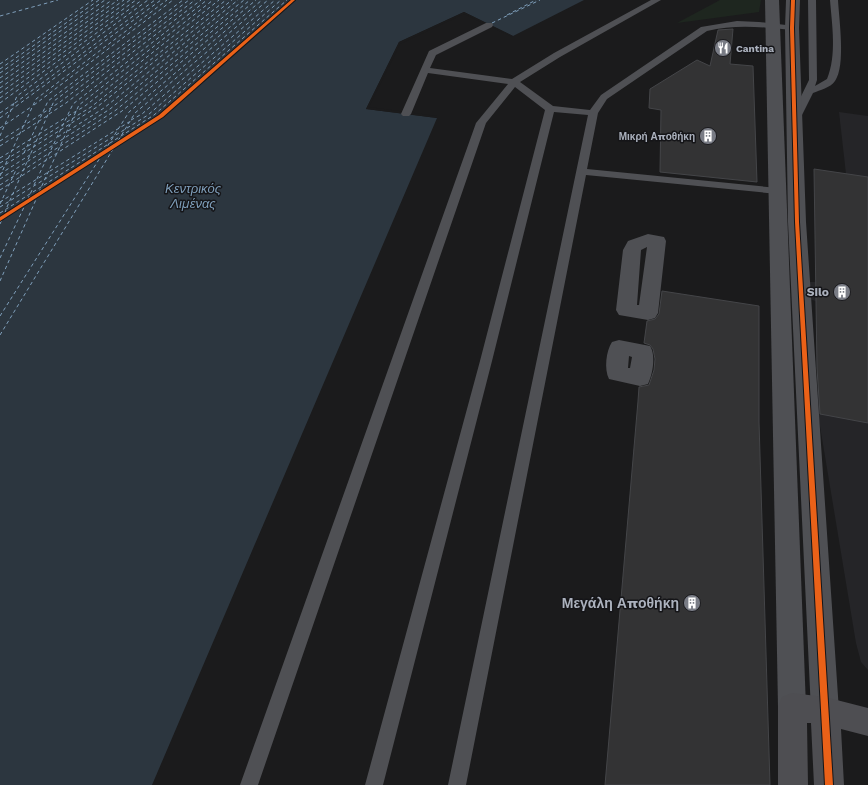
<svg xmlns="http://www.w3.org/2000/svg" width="868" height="785" font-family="'Work Sans',sans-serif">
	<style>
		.built { fill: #252528 }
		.green { fill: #1e261f }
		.water { fill: #2c363f }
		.pier { fill: #1b1b1c }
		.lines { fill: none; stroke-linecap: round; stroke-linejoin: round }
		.ferry { stroke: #7f9fbb; stroke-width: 1; stroke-dasharray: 3.5 3; stroke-linecap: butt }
		.building { fill: #333334; stroke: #444548 }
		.lane { fill: #4f5054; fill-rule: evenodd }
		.street { fill: #4f5054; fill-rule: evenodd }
		.secondary { fill: #4e4e52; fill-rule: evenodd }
		.cycleway-casing { stroke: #151518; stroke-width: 2 }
		.cycleway { fill: #ea6118; fill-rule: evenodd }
		.labels { text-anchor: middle; stroke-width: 3; stroke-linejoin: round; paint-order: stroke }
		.far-poi-label { font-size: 10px; font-weight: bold; fill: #abb1bd; stroke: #151518; text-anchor: start }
		.poi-label { font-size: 12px; font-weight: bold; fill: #abb1bd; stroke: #151518; text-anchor: end }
		.water-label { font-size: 13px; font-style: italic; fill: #7f9fbb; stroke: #151518 }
		.near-poi-label { font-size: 14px; font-weight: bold; fill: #abb1bd; stroke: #151518; text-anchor: end }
	</style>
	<rect width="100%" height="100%" fill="#1b1b1c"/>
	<path class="built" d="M839,112l29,4v554l-7,-8 -5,-19 -38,-229 -2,-113 -8,-2 -1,-17h9l-2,-113 32,5z"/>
	<path class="green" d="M720,0h41l-2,12 -82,11z"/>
	<path class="water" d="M0,0h584l-71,36 -49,-24 -65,30 -33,67 71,9 -285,667h-152z"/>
	<path class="pier" d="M464,12l49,24 -1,1 -48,-23 -64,30 -31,63 68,9v2l-71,-9 33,-67z"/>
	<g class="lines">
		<g class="ferry">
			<path d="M507,15l29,-15"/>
			<path d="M0,16l58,-16"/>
			<path d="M492,23l48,-23"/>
			<path d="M0,64l93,-64"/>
			<path d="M0,69l99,-69"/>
			<path d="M0,73l105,-73"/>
			<path d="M0,78l112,-78"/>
			<path d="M0,83l118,-83"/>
			<path d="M0,88l124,-88"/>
			<path d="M0,93l130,-93"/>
			<path d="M0,98l136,-98"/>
			<path d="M0,103l142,-103"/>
			<path d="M15,103l140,-103"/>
			<path d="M34,105l139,-105"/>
			<path d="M0,113l13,-9"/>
			<path d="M49,114l17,-11 135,-103"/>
			<path d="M68,116l17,-10 134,-106"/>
			<path d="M0,118l161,-118"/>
			<path d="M131,120l11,-6 133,-114"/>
			<path d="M0,128l31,-21"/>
			<path d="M68,131l36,-23 134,-108"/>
			<path d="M0,136l17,-40 131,-96"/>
			<path d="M58,137l7,-5"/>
			<path d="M0,141l60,-39 135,-102"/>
			<path d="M117,144l44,-28 132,-116"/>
			<path d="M0,146l47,-30"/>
			<path d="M28,146l63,-39 135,-107"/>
			<path d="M24,153l24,-52 135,-101"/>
			<path d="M0,158l65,-40"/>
			<path d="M0,163l25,-15"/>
			<path d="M0,168l97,-61 135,-107"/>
			<path d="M0,174l55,-35"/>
			<path d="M0,176l36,-77 131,-99"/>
			<path d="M0,179l110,-70 134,-109"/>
			<path d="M0,185l116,-75 134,-110"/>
			<path d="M34,185l39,-81 134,-104"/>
			<path d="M0,190l122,-79 134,-111"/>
			<path d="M39,192l40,-87 134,-105"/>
			<path d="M0,202l129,-80"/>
			<path d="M0,204l16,-34"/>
			<path d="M0,207l148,-92 133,-115"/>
			<path d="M7,207l47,-106 135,-101"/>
			<path d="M0,213l154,-98 133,-115"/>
			<path d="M0,219l114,-73"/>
			<path d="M0,224l6,-14"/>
			<path d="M0,258l33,-70"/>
			<path d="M0,281l38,-86"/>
			<path d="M0,316l129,-204 133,-112"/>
			<path d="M0,335l135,-222 133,-113"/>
		</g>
	</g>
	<g class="building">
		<path d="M733,29l-3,35 23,2 4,116 -97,-10 1,-62 -12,-2 1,-19 47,-29 13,6 8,-36z"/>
		<path d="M814,169l54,8v246l-48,-9 -3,-46z"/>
		<path d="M662,291l97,15v116l11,363h-165l33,-384 1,-14 10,-2 5,-15 1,-11 -2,-10 -3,-4 -6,-2 3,-22 8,-2 4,-5z"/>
	</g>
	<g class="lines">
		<g class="lane">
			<path d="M651,0h10l-101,57 -40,25 33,24 37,4 11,-15 100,-68 36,-6 22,1 36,4 1,2 -4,2c-29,-3 -57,-6 -85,1l-100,68 -9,14 -11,56 191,19 5,3 -5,3 -192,-19 -120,610h-18l140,-670 -34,-3 -62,249 -109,424h-18l115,-424 65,-251 -30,-23 -29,36 -228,662h-18l236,-662 32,-39 -80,-11 -17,41 -2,2h-6l-2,-2 28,-63 57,-28h6l1,2 -1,2 -56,28 -6,13 82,11 42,-26z"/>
			<path d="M808,0h8l1,80 -2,6 12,-7c10,-24 5,-54 3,-79h8c1,19 8,66 -3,81 -5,7 -15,9 -22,12l-13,26 -5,3 -5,-3 19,-39z"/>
		</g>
		<g class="street">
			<path d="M765,0h14l27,707 -4,10 -10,4 -10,-4 -4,-10z"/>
			<path d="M786,0h14l-1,28 7,194 33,489 -4,10 -10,4 -10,-4 -4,-10 -23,-489 -3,-194z"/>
			<path d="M648,234l16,3 2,4 -8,72 -3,5 -7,2 -29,-5 -3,-5 7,-60 5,-9zM647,247l-8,58h-2l4,-55z"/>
			<path d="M619,340l31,6c6,9 3,28 -2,38l-8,2 -31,-7c-5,-10 -3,-28 3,-37zM629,356l3,1 -2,11h-2z"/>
		</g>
		<path class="secondary" d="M792,693l33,4 43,11v28l-27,-7 3,56h-30l-3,-62h-4l1,62h-30v-78l4,-10z"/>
		<g class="cycleway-casing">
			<g id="cycleway">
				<path d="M291,0h4l-132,117 -163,104v-4l159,-102z"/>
				<path d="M791,0h4l-1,28 5,194 34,563h-8l-30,-563 -5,-194z"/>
			</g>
		</g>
		<use href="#cycleway" class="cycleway"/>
	</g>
	<defs>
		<g id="restaurant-disc" transform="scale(0.9)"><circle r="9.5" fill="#797c85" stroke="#151518"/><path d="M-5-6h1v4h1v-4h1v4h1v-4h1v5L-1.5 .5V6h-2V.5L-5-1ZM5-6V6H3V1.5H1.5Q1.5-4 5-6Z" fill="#fff"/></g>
		<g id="building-disc" transform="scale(0.9)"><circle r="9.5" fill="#797c85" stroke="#151518"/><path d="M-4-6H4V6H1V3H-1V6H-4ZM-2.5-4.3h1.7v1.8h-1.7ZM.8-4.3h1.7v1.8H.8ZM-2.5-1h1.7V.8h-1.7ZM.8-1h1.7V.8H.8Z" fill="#fff"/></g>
	</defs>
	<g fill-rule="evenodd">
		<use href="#restaurant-disc" x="723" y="48"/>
		<use href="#building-disc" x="708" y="136"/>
		<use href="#building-disc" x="842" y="292"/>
		<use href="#building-disc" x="692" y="603"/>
	</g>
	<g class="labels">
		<g class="far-poi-label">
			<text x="736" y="52">Cantina</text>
			<text x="695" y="140" text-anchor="end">Μικρή Αποθήκη</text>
		</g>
		<g class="poi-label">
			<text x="829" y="296">Silo</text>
		</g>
		<g class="water-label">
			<text x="193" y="193">Κεντρικός<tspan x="193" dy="15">Λιμένας</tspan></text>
		</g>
		<g class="near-poi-label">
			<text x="679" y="608">Μεγάλη Αποθήκη</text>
		</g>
	</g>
</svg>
